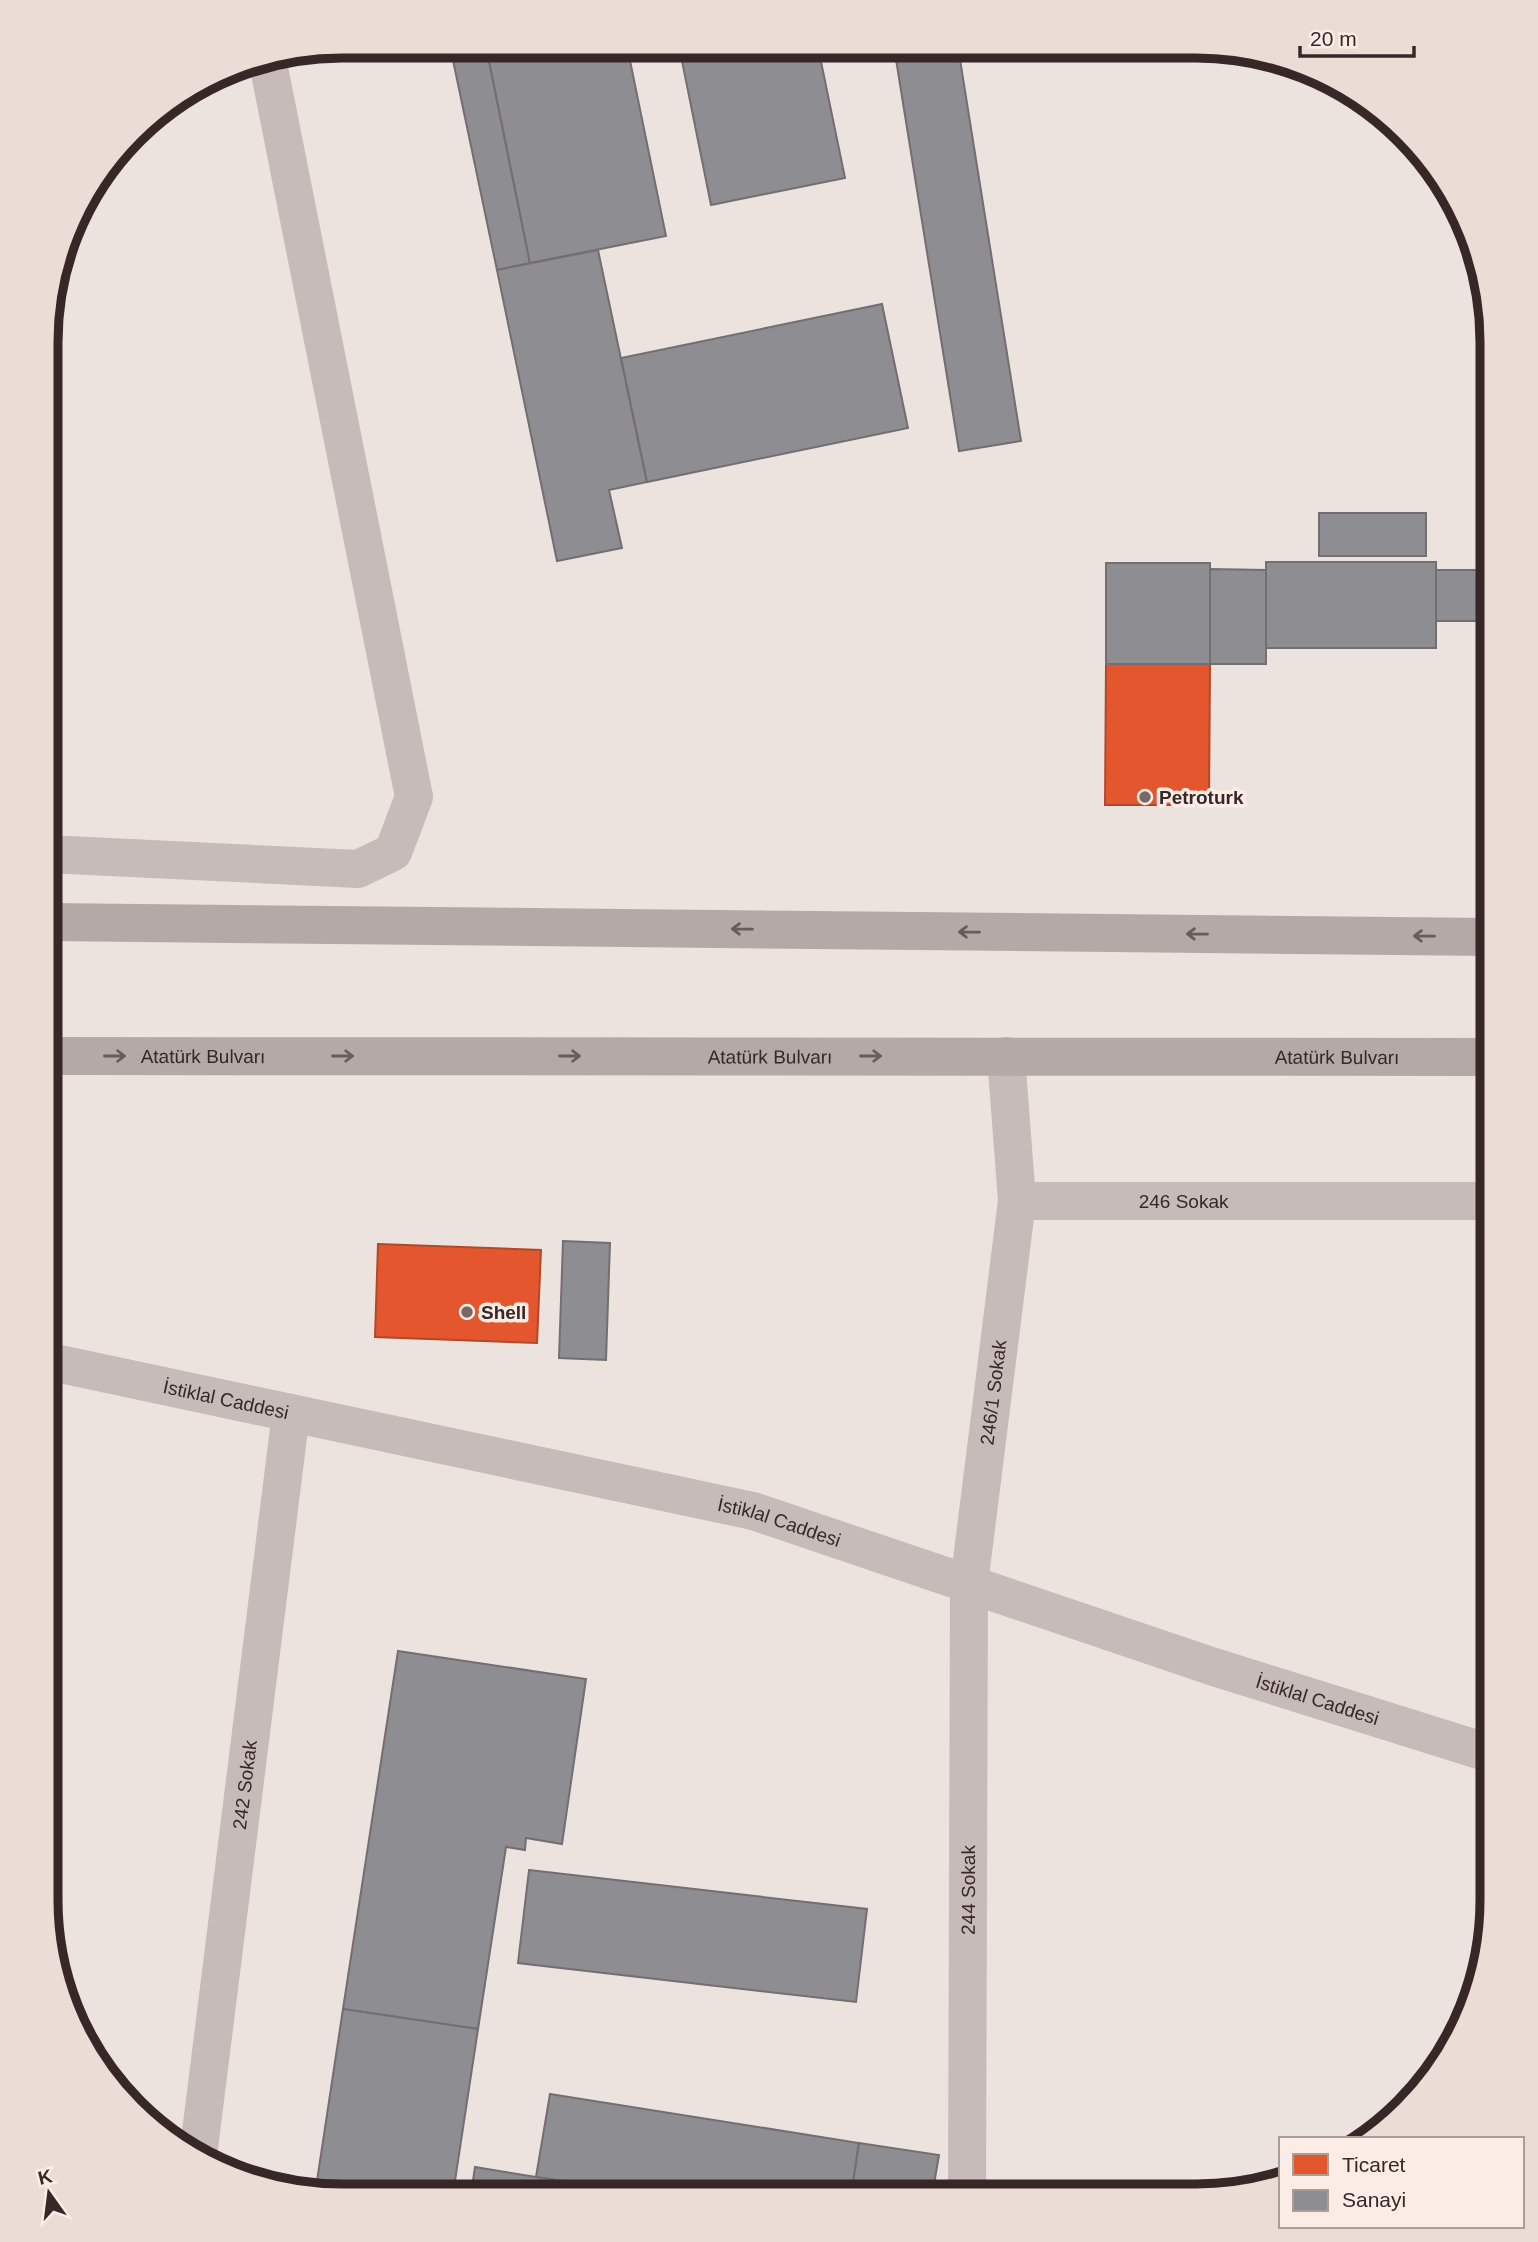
<svg xmlns="http://www.w3.org/2000/svg" width="1538" height="2242" font-family="Helvetica,sans-serif">
	<style>
		.shops { fill: #e4572e; stroke: #b0492c; stroke-width: 2 }
		.industry { fill: #8d8d92; stroke: #736e72; stroke-width: 2 }
		.lines { fill: none; stroke-linecap: round; stroke-linejoin: round }
		.minor { stroke: #c6bbb8; stroke-width: 38 }
		.tertiary { stroke: #c6bbb8; stroke-width: 38 }
		.primary { stroke: #b5a9a7; stroke-width: 38 }
		.oneway { stroke: #695b5a }
		.poi-dot { fill: #776966; stroke: #fbece5; stroke-width: 2.5 }
		.labels { text-anchor: middle; stroke-width: 7; stroke-linejoin: round; paint-order: stroke }
		.poi-label { font-size: 19px; font-weight: bold; fill: #372726; stroke: #fbece5; text-anchor: start }
		.street-label { font-size: 19px; fill: #372726; stroke: #fbece5 }
		.rim { fill: none; stroke: #372726; stroke-width: 9 }
	</style>
	<rect width="100%" height="100%" fill="#ede3de"/>
	<g class="shops">
		<path d="M1106,664h104l-1,141h-104z"/>
		<path d="M378,1244l163,6 -4,93 -162,-6z"/>
	</g>
	<g class="industry">
		<path d="M450,46h36l44,217 -33,7z"/>
		<path d="M486,46h141l39,190 -136,27z"/>
		<path d="M679,46l139,1 27,131 -134,27z"/>
		<path d="M894,47h64l63,394 -62,10z"/>
		<path d="M598,250l49,232 -38,8 13,58 -65,13 -60,-291z"/>
		<path d="M882,304l26,124 -261,54 -26,-124z"/>
		<rect x="1319" y="513" width="107" height="43"/>
		<rect x="1266" y="562" width="170" height="86"/>
		<rect x="1106" y="563" width="104" height="101"/>
		<path d="M1210,569l56,1v94h-56z"/>
		<rect x="1436" y="570" width="56" height="51"/>
		<path d="M563,1241l47,2 -4,117 -47,-2z"/>
		<path d="M398,1651l188,28 -24,165 -36,-6 -1,12 -19,-3 -28,182 -135,-20z"/>
		<path d="M529,1870l338,39 -11,93 -338,-39z"/>
		<path d="M343,2009l135,20 -25,165h-138z"/>
		<path d="M550,2094l309,49 -8,53 -198,-1 -117,-18z"/>
		<path d="M859,2143l80,12 -7,41h-81z"/>
		<path d="M475,2167l61,10 117,18 -182,-1z"/>
	</g>
	<g class="lines">
		<g class="minor">
			<path d="M47,854l311,15 35,-17 21,-55 -147,-739"/>
			<path id="s1" d="M1006,1056l11,145h475"/>
			<path id="s2" d="M198,2156l93,-743"/>
			<path id="s3" d="M967,2196l2,-612 48,-383"/>
		</g>
		<path class="tertiary" id="s4" d="M46,1361l707,150 461,156 278,87"/>
		<g class="primary">
			<path d="M47,922l1445,15"/>
			<path id="s5" d="M47,1056l1445,1"/>
		</g>
	</g>
	<defs><path id="oneway-shaft" d="M-6 0H5M1.5-3L5.5 0L1.5 3" fill="none" stroke-width="1.6" stroke-linecap="round" stroke-linejoin="round" transform="scale(1.75)"/></defs>
	<g class="oneway">
		<use href="#oneway-shaft" transform="translate(742 929) rotate(-179)"/>
		<use href="#oneway-shaft" transform="translate(969 932) rotate(-179)"/>
		<use href="#oneway-shaft" transform="translate(1197 934) rotate(-179)"/>
		<use href="#oneway-shaft" transform="translate(1424 936) rotate(-179)"/>
		<use href="#oneway-shaft" transform="translate(115 1056)"/>
		<use href="#oneway-shaft" transform="translate(343 1056)"/>
		<use href="#oneway-shaft" transform="translate(570 1056)"/>
		<use href="#oneway-shaft" transform="translate(871 1056)"/>
	</g>
	<g class="poi-dot">
		<circle cx="1145" cy="797" r="7"/>
		<circle cx="467" cy="1312" r="7"/>
	</g>
	<g class="labels">
		<g class="poi-label">
			<text x="1159" y="804">Petroturk</text>
			<text x="481" y="1319">Shell</text>
		</g>
		<g class="street-label">
			<text dy="7" stroke="none"><textPath href="#s5" startOffset="156">Atatürk Bulvarı</textPath></text>
			<text dy="7" stroke="none"><textPath href="#s5" startOffset="723">Atatürk Bulvarı</textPath></text>
			<text dy="7" stroke="none"><textPath href="#s5" startOffset="1290">Atatürk Bulvarı</textPath></text>
			<text dy="7" stroke="none"><textPath href="#s1" startOffset="312">246 Sokak</textPath></text>
			<text dy="7" stroke="none"><textPath href="#s3" startOffset="805">246/1 Sokak</textPath></text>
			<text dy="7" stroke="none"><textPath href="#s4" startOffset="184">İstiklal Caddesi</textPath></text>
			<text dy="7" stroke="none"><textPath href="#s4" startOffset="751">İstiklal Caddesi</textPath></text>
			<text dy="7" stroke="none"><textPath href="#s4" startOffset="1318">İstiklal Caddesi</textPath></text>
			<text dy="7" stroke="none"><textPath href="#s2" startOffset="374">242 Sokak</textPath></text>
			<text dy="7" stroke="none"><textPath href="#s3" startOffset="306">244 Sokak</textPath></text>
		</g>
	</g>
	<path d="M0 0H1538V2242H0ZM342 58H1196A284 284 0 0 1 1480 342V1900A284 284 0 0 1 1196 2184H342A284 284 0 0 1 58 1900V342A284 284 0 0 1 342 58Z" fill="#ebdcd6" fill-rule="evenodd"/>
	<path class="rim" d="M342 58H1196A284 284 0 0 1 1480 342V1900A284 284 0 0 1 1196 2184H342A284 284 0 0 1 58 1900V342A284 284 0 0 1 342 58Z"/>
	<rect x="1279" y="2137" width="245" height="91" fill="#fbece5" stroke="#ad9d99" stroke-width="2"/>
	<rect x="1293" y="2154" width="35" height="21" fill="#e4572e" stroke="#ad9d99" stroke-width="2"/>
	<text x="1342" y="2172" font-size="21" fill="#372726">Ticaret</text>
	<rect x="1293" y="2190" width="35" height="21" fill="#8d8d92" stroke="#ad9d99" stroke-width="2"/>
	<text x="1342" y="2207" font-size="21" fill="#372726">Sanayi</text>
	<g transform="translate(49 2193) rotate(346)" stroke="#fbece5" stroke-width="5" paint-order="stroke">
	<path d="M0-5L12 26L0 18L-12 26Z" fill="#372726"/>
	<text y="-10" font-size="19" font-weight="bold" text-anchor="middle" fill="#372726">K</text>
	</g>
	<path d="M1300 46v10h114v-10" fill="none" stroke="#372726" stroke-width="3.5"/>
	<text x="1310" y="46" font-size="21" fill="#372726" stroke="#fbece5" stroke-width="5" paint-order="stroke">20 m</text>
</svg>
